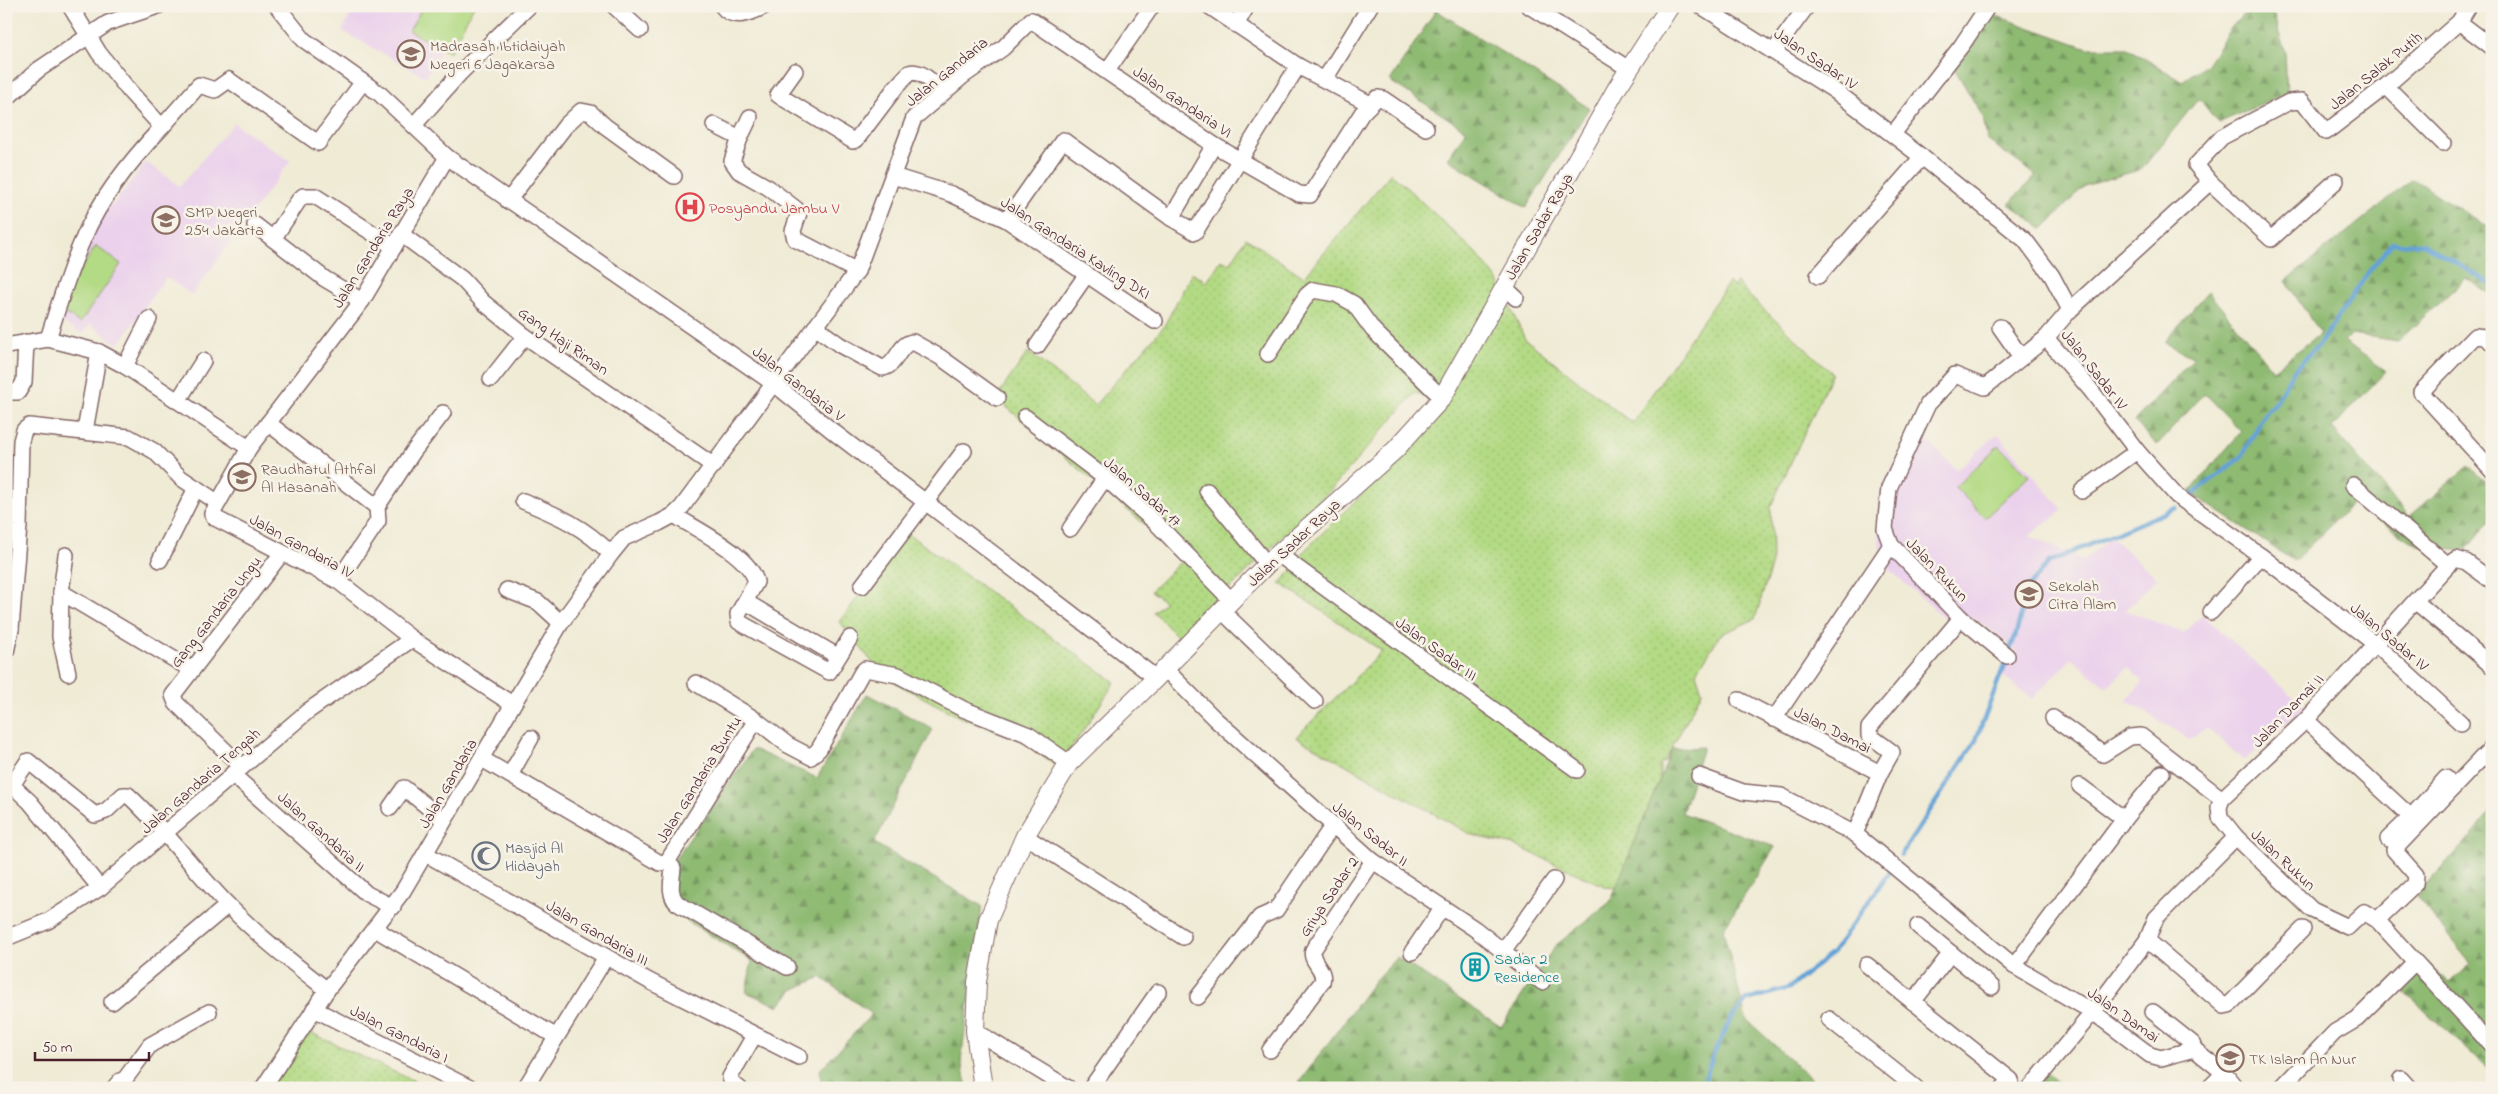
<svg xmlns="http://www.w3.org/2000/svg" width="2498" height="1094" font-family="'Indie Flower',sans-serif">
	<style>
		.built { fill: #ebd1ec }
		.grass { fill: url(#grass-dots); stroke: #7e7c58 }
		.forest { fill: url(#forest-firs); stroke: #6c6c4e }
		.garden { fill: #b3da84; stroke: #7e7c58 }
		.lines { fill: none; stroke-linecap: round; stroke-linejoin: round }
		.stream { stroke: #65a3d7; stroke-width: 4.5 }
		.minor-casing { stroke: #846666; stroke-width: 18 }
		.tertiary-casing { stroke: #846666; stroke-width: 20 }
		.minor { stroke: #fff; stroke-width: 15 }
		.tertiary { stroke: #fff; stroke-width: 18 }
		.labels { text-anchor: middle; stroke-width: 5; stroke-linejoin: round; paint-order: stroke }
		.education-label { font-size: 16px; fill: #785e54; stroke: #f7f3e8; text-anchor: start }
		.street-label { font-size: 16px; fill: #4a1f2b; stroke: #f7f3e8 }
		.health-label { font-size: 16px; fill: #be3a42; stroke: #f7f3e8; text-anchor: start }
		.worship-label { font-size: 16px; fill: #5b616d; stroke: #f7f3e8; text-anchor: start }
		.culture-label { font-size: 16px; fill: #0d838f; stroke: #f7f3e8; text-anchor: start }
	</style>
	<defs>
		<pattern id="grass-dots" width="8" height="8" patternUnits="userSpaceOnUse" patternTransform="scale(1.25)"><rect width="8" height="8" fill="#b3da84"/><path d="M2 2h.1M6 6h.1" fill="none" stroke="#9bbb72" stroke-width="1.8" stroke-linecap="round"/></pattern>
		<pattern id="forest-firs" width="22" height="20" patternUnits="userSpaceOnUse" patternTransform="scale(1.25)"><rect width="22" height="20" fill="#8eba72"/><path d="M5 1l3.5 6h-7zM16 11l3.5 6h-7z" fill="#76975e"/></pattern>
	</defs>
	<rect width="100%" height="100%" fill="#f7f3e8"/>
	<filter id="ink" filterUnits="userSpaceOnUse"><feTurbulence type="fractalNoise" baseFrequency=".02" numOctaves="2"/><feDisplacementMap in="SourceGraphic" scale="10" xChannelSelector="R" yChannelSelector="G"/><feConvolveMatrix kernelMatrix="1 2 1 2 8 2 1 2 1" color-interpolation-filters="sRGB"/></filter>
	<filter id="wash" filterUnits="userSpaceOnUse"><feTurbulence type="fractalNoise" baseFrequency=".0096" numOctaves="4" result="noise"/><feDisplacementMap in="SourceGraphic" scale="20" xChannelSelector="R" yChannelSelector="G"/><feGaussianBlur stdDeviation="1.12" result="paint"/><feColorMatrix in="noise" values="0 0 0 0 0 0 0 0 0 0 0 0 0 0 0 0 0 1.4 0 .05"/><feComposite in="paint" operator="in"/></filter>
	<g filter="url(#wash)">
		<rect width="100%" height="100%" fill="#f0ebd5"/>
		<g class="built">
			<path d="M356,6h108l-38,71 -84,-46z"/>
			<path d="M234,123l56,38 -98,134 -26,-18 -48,68 -28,-21 -8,10 -32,-20 50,-118 13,9 33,-43 34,24z"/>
			<path d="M1918,431l38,39 42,-36 65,76 -34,26 55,24 27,-23 46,41 -31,32 57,23 19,-18 103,92 -60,54 -39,-34 -15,13 -65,-40 17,-18 -15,-15 -22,21 -34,-30 -40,41 -33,-26 18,-22 -43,-34 -13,16 -80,-71 -4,-47 12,-42z"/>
		</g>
		<g class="grass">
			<path d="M1391,173l85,80 21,26 28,60 107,84 97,-141 5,5 3,-5 8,10 87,81 -61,133 1,57 -17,56 -35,16 -24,38 6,18 -38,72 -2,-1 -2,3v89l-35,35 -19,-2 -92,-42 -42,-10 -176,-98 86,-86 -102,-68 20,-22 -3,-3 102,-100 42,-57 -26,-8 -86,99 -150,146 -26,-26 12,-10 -14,-11 33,-33 -188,-160 32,-46 67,53 69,-79 28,-53 15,9 14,-22 9,4 16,-26 58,39z"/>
			<path d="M904,531l211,151 -56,85 -43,-30 -55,-19 -65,-35 -19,-15 -37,-46z"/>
			<path d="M303,1029l126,59h-161z"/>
		</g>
		<g class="forest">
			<path d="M2251,6h20l14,47 2,40 -69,30 -19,-25 -57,71 -58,17 -41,43 -34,-25 27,-29 -49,-35 -4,-23 -29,-49 34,-55 100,35h39l55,33 25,-17 23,-35z"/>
			<path d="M1436,10l153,98 -63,100 -78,-49 18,-29 -76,-49z"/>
			<path d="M2413,179l79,51v65l-26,-17 -68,63 -47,-7 -7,7 42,30 -54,57 77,89 59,-51 24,20v33l-26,31 -48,-4 -65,-43 -59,58 -105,-69 52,-60 -36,-39 -48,52 -23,-24 60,-63 -30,-16 44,-50 65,78 47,-36 -34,-53z"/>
			<path d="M867,694l66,35 -59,114 108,63 -21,154 6,28h-146l-1,-18 52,-56 -51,-37 -28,13 -14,16 -33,-14 6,-31 -89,-55 -4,-24 94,-133 64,29z"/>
			<path d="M1703,747l-21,66 93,34 -52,83 23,89 75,69h-526l80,-108 22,-23 104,70 54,-81 55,-44 62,-153z"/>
			<path d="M2492,809v263l-90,-82 24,-28 24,21 21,-19 -55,-68 57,-62z"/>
			<path d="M2044,1071l18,17h-34z"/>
		</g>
		<g class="garden">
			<path d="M423,6h51l-25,47 -40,-22z"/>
			<path d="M96,246l25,18 -41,59 -25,-16z"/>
			<path d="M1999,445l30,31 -44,42 -30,-31z"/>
		</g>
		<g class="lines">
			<g class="stream">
				<path d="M2191,495l50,-37 23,-43 12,-14 18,-31 24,-24 52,-76 22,-27 31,1 69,40"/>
				<path d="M1901,855l75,-115 40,-106 12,-47 21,-25 127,-54"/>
				<path d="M1702,1088l11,-33 19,-38 15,-17 42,-12 43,-35 58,-81"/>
			</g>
		</g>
	</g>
	<g filter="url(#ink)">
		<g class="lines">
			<g class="minor-casing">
				<g id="minor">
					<path d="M277,6l27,34 76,54 67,63 326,226 62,50 321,245"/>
					<path d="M614,6l26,24"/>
					<path d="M722,6c11,15 29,7 43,0"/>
					<path d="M1209,6l89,60 72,38"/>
					<path d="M1529,6l100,63"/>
					<path d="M1701,6l134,85 87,66 103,83 27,36 18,34"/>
					<path d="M1031,20l183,125 85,49 11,1 52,-82 15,-15 6,1 43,29"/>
					<path d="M2459,22l33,25"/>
					<path d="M1236,25l11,-19"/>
					<path d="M1774,51l33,-45"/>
					<path d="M795,71l-17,24 75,46 3,-1 40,-53 13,-14c13,-4 25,11 33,20"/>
					<path d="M1107,71l45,-65"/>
					<path d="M1325,79l45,-73"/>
					<path d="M2386,86l57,57"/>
					<path d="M6,99l32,-29 70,-47 50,-17"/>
					<path d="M414,125l46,-52 69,-67"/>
					<path d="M714,125l26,13 -8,23 7,10 30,17 27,21 3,4 -6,18 2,8 62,32"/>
					<path d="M162,127l37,-42 16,5 14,-10 89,63 44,-60"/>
					<path d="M1893,134l69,-89 26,-39"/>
					<path d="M740,138l10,-21"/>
					<path d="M447,157l-85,144 -113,147 -37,66 3,4 123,63 74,58 100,65"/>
					<path d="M893,176l58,18 56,26 148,101"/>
					<path d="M2336,181l-65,58 -61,-57 -14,-17 26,-28 67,-35 13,-1 24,31 60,-46 73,-64 10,-16"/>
					<path d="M2210,182l-140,128 -24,28 44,51 47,62 40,45 84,60 113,87 87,80"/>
					<path d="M508,201l58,-76 15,-14 10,2 14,13 69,50"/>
					<path d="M1171,218l43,-73"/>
					<path d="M1007,220l56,-80 108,78 24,14 103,-166"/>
					<path d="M255,225l70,54 37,22"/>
					<path d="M401,234l61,45 21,23 42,34 189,130"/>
					<path d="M273,239l26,-39 4,-4h12l79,51"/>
					<path d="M1818,276l104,-119"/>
					<path d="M1504,287l12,11"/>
					<path d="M815,327l25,18 42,23c15,-1 16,-25 31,-26l27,15 57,41"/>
					<path d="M2000,327l21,30"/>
					<path d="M48,339c11,-35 21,-69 36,-102 16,-38 50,-80 78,-110l-31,-34 -32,-40 -29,-47"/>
					<path d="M2492,343l-6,-6 -11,-1 -54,56 71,78"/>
					<path d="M6,346l42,-7 51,13 26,14 124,82"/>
					<path d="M1037,346l50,-72"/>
					<path d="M1268,354l39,-59 6,-5 23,4 18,10 19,26 69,68"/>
					<path d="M125,366l24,-47"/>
					<path d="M491,379l34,-43"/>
					<path d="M6,392h12l6,-10 2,-40"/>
					<path d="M178,401l25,-40"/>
					<path d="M1025,417l80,61 52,46 74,76"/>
					<path d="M268,423l109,84"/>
					<path d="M85,431l14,-79"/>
					<path d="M2353,485l95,80"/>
					<path d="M1207,491l60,73"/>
					<path d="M2082,491l55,-40"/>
					<path d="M523,501c36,15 60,25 88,53"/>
					<path d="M674,515c23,15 76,40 82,67l-18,32 1,8 90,50 21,-34"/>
					<path d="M1070,529l35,-51"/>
					<path d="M1278,554l299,216"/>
					<path d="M66,555l-5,37 131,78"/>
					<path d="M160,560l36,-72"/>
					<path d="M338,581l40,-60 -1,-14 36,-55 30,-39"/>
					<path d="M2492,581l-26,-19 -10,-3 -8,6 -142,155 -84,79 -3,8 1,10 16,20 76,73 36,17 16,-15 13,8 115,126"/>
					<path d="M862,586l102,-135"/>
					<path d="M507,590l31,12 23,21"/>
					<path d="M61,592l-1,45 8,36"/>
					<path d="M2415,601l77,65"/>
					<path d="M746,602l91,54"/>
					<path d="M1221,610l94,91"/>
					<path d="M2211,612l50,-56"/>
					<path d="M6,629h5l8,-103 2,-85 3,-11 5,-4 100,11 25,14 27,27 36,24"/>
					<path d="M6,652l5,-23"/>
					<path d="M2007,656l-46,-38 -70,-73 -6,-16 4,-41 39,-84 27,-29 30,12 61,-49"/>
					<path d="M1165,669l50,50 158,142 102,68 67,53"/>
					<path d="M696,683l60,37 32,25 23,12 8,-8 43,-77 3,-3 33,6 65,34 66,26 40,28"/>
					<path d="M1739,700l141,73"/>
					<path d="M2053,718l50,36 27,-17 11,-1 81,63"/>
					<path d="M1774,719l117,-174"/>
					<path d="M2306,720l105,97 -23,22"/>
					<path d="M482,759l178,104 7,-1 89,-142"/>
					<path d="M242,767l-66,-64 -3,-8 109,-142"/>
					<path d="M232,774l135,120 26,13"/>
					<path d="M510,775l21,-37"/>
					<path d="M1699,776l44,16 38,4 74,38 159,132 79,46 57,43 11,3 33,-9"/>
					<path d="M2080,786l44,33"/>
					<path d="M390,808l14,-20 40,32"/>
					<path d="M2411,817l35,-39"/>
					<path d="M1855,834l25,-61 12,-21 -23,-17v-7l92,-110"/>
					<path d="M1025,836l158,101"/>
					<path d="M426,854l223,127 150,76"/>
					<path d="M667,862l6,6c-1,12 -5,26 4,35l110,64"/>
					<path d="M100,888l-70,-86 -16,-15v-5l14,-21 67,54 11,-4 17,-16h5c37,34 65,74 100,110 30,31 65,58 99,85"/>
					<path d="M2377,920l38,-36 1,-9 -22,-25 98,-103"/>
					<path d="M1918,926l74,61"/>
					<path d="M375,929l180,107"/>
					<path d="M6,938l42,-17 52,-33 208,-177 104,-72"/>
					<path d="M2147,940l77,66 5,-1 74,-76"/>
					<path d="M1503,951l51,-71"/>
					<path d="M1412,952l30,-44"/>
					<path d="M1867,965l144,115 -8,8"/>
					<path d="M2014,966l110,-147 38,-46"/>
					<path d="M1198,997l62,-80 16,-7 57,-85"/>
					<path d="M112,1002l116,-97"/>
					<path d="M1913,1002l38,-49"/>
					<path d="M314,1009l156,79"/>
					<path d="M2153,1012l39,31 2,6"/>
					<path d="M1829,1019l87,69"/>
					<path d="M975,1031l93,57"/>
					<path d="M2194,1049l30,24 12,15"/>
					<path d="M1270,1050l52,-68c4,-14 -13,-20 -9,-32l60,-89"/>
					<path d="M2401,1079l8,9"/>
					<path d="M114,1088l6,-7 5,-2 25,-34 59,-33"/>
					<path d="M263,1088l64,-98 76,-99 158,-268 50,-69 13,-16 35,-15 15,-8 8,-8 175,-236 57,-153 49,-42 40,-28 28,-28"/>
					<path d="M525,1088l81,-131"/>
					<path d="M739,1088l-7,-4 -2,-7 24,-41"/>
					<path d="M1091,1088l67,-96"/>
					<path d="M2030,1088l63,-76 54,-72 9,-22 80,-81"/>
					<path d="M2209,1088l15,-15"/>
					<path d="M2281,1088l54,-56 22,-13 57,-56"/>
				</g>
			</g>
			<g class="tertiary-casing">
				<path id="tertiary" d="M983,1088l-8,-57 2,-49 11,-62 37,-84 44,-73 87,-85 111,-114 128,-114 47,-52 175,-310 53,-82"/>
			</g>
			<use href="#minor" class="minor"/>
			<use href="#tertiary" class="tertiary"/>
		</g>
	</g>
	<defs>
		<g id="school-ring" transform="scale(1.4375)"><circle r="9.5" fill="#f7f3e8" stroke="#8d6e63" stroke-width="1.5"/><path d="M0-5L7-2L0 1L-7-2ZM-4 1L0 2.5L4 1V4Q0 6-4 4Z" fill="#8d6e63"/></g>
		<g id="hospital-ring" transform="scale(1.4375)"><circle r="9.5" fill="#f7f3e8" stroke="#e0444e" stroke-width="1.5"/><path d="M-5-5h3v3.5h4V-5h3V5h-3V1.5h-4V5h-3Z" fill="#e0444e"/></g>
		<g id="mosque-ring" transform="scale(1.4375)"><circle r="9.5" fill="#f7f3e8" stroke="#6b7280" stroke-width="1.5"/><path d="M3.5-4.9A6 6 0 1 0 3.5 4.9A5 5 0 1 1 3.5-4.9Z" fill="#6b7280"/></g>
		<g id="building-ring" transform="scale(1.4375)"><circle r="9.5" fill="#f7f3e8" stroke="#0f9aa8" stroke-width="1.5"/><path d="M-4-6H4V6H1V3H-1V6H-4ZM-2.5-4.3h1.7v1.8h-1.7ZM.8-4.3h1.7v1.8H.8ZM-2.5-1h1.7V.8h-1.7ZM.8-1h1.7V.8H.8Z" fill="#0f9aa8"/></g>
	</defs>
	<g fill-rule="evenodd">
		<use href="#school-ring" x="411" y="54"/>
		<use href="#hospital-ring" x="690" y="207"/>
		<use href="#school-ring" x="166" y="220"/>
		<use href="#school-ring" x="242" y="477"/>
		<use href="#school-ring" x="2029" y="594"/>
		<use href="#mosque-ring" x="486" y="856"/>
		<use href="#building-ring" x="1475" y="967"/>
		<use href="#school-ring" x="2230" y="1058"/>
	</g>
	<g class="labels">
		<g class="education-label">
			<text x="430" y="51">Madrasah Ibtidaiyah<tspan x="430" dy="18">Negeri 6 Jagakarsa</tspan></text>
			<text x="185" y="217">SMP Negeri<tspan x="185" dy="18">254 Jakarta</tspan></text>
			<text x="261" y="474">Raudhatul Athfal<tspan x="261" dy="18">Al Hasanah</tspan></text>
			<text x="2048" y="591">Sekolah<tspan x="2048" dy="18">Citra Alam</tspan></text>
			<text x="2249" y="1064">TK Islam An Nur</text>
		</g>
		<g class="street-label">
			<text transform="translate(1816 58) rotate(34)" y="6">Jalan Sadar IV</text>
			<text transform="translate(2375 70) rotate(-39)" y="6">Jalan Salak Putih</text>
			<text transform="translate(946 71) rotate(-39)" y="6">Jalan Gandaria</text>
			<text transform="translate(1183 101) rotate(34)" y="6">Jalan Gandaria VI</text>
			<text transform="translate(1538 226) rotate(-60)" y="6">Jalan Sadar Raya</text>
			<text transform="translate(372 247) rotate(-58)" y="6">Jalan Gandaria Raya</text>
			<text transform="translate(1076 247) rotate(33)" y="6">Jalan Gandaria Kavling DKI</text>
			<text transform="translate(564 340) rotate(35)" y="6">Gang Haji Riman</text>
			<text transform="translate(2095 369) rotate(52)" y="6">Jalan Sadar IV</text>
			<text transform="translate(799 383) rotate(38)" y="6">Jalan Gandaria V</text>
			<text transform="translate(1143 491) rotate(41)" y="6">Jalan Sadar 17</text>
			<text transform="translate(1293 542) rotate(-43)" y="6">Jalan Sadar Raya</text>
			<text transform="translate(302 545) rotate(29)" y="6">Jalan Gandaria IV</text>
			<text transform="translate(1938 569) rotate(46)" y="6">Jalan Rukun</text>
			<text transform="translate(215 611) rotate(-52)" y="6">Gang Gandaria Ungu</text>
			<text transform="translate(2390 636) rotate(40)" y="6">Jalan Sadar IV</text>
			<text transform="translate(1437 648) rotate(36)" y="6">Jalan Sadar III</text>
			<text transform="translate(2287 710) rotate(-46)" y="6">Jalan Damai II</text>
			<text transform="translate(1833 729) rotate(27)" y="6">Jalan Damai</text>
			<text transform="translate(698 779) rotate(-58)" y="6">Jalan Gandaria Buntu</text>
			<text transform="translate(200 780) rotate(-41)" y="6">Jalan Gandaria Tengah</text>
			<text transform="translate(447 783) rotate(-60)" y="6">Jalan Gandaria</text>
			<text transform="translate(322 831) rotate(42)" y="6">Jalan Gandaria II</text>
			<text transform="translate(1371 833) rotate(39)" y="6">Jalan Sadar II</text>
			<text transform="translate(2284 859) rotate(43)" y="6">Jalan Rukun</text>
			<text transform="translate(1328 896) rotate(-56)" y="6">Griya Sadar 2</text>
			<text transform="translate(598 932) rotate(30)" y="6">Jalan Gandaria III</text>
			<text transform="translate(2124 1014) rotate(35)" y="6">Jalan Damai</text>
			<text transform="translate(400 1033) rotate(27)" y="6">Jalan Gandaria I</text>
		</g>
		<g class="health-label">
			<text x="709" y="213">Posyandu Jambu V</text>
		</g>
		<g class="worship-label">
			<text x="505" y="853">Masjid Al<tspan x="505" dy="18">Hidayah</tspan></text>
		</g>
		<g class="culture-label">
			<text x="1494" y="964">Sadar 2<tspan x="1494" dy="18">Residence</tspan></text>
		</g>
	</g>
	<rect width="2498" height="1094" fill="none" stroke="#f7f3e8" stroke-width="25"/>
	<path d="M35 1052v8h114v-8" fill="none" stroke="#4a1f2b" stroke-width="2.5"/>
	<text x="42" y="1052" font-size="15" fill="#4a1f2b" stroke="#f7f3e8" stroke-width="4" paint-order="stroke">50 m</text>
</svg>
